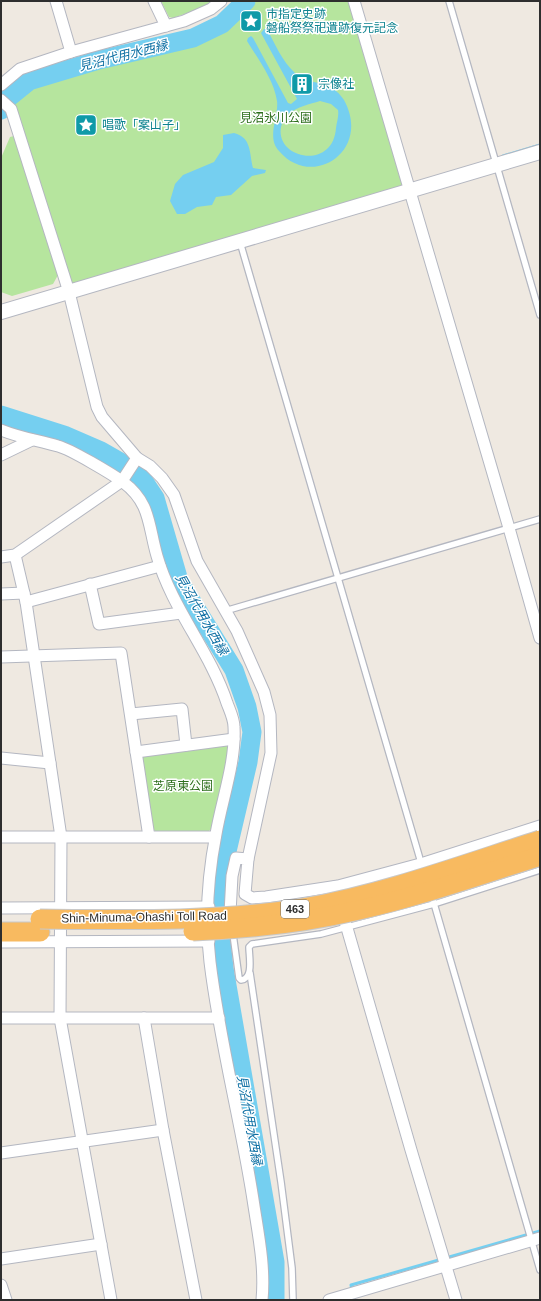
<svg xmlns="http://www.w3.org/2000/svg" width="541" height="1301" font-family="Arial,'Noto Sans JP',sans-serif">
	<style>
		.green { fill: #b6e59e }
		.water { fill: #75cff0; fill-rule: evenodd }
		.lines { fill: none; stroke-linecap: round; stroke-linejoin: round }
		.stream { stroke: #75cff0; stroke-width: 3 }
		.river { stroke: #75cff0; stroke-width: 19 }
		.service-casing { stroke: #b4b7c1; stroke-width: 8 }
		.minor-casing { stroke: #b4b7c1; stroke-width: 13 }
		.tertiary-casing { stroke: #b4b7c1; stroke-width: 16 }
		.trunk-casing { stroke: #c9c9c9; stroke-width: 21 }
		.service { stroke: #fff; stroke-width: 5.5 }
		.minor { stroke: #fff; stroke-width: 11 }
		.tertiary { stroke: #fff; stroke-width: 14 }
		.trunk { stroke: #f8ba60; stroke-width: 19 }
		.trunk-bridge-casing { stroke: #c9c9c9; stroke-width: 21; stroke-linecap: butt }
		.trunk-bridge { stroke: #f8ba60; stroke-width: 19 }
		.labels { text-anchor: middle; stroke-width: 3; stroke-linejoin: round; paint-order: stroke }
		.shield { fill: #fff; stroke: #6d6d6d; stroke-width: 1 }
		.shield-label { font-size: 11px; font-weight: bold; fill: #2e2e2e }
		.culture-label { font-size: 12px; fill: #0d838f; stroke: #fff; text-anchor: start }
		.park-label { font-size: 12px; fill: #2c6e1b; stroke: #fff }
		.street-label { font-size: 12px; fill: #2e2e2e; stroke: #fff }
		.water-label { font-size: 13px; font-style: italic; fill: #0d6fa3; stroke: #fff }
	</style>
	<rect width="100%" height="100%" fill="#efe9e1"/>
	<g class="green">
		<path d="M161,1h52l-6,5 -34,12 -4,-1z"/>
		<path d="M256,1h94l55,187 -336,98 -55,-183 10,-10 16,-9 158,-41c21,-11 45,-22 58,-42z"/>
		<path d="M14,136l3,2 41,137 -5,9 -41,12 -11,-4v-134l9,-21z"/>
		<path d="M232,743l-19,84 -4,4h-54l-3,-4 -10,-73z"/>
	</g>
	<g class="water">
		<path d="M264,29h3c8,15 15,32 28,44 13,13 36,6 49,27 28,51 -32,90 -65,51 -13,-14 0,-34 -2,-50 -3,-21 -19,-42 -30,-60l1,-3 3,-2 2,2 35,65 3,1 6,-5 -36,-66zM320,101l11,3 7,6c1,6 -1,11 -2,18 -3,43 -61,31 -55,-1 1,-5 4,-10 7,-13 9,-7 22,-10 32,-13z"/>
		<path d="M234,133c18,5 15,19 19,35l13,2 -1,3 -13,3 -21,19 -15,2 -4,8 -15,2 -12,7h-8l-7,-13 5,-17 8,-9 31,-13 9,-14v-13z"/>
	</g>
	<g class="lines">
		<g class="stream">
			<path d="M503,156l37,-11"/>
			<path d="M352,1291l-1,-6 189,-54"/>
		</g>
		<g class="river">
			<path d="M1,110l7,-12 21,-17 70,-21 94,-22 29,-14 24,-23"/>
			<path d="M1,415l63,20 37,16 21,12 21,17 12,18 24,83 55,89 13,37 5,25 -4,30 -24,102 -3,41"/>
			<path d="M221,940l3,28 51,294v38"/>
		</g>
		<g class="service-casing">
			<g id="service">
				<path d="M449,1l91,314"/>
				<path d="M240,242l182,624"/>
				<path d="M225,611l315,-92"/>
				<path d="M431,893l109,377"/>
				<path d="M231,934h2l6,44 2,2c13,-1 8,-24 8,-33l3,-3 69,-10 113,-30 106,-34"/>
				<path d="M250,973l31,209 11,86 1,32"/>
			</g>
		</g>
		<g class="minor-casing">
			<g id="minor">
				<path d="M56,1l15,51"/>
				<path d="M154,1l12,25"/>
				<path d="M354,1l155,527 31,110"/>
				<path d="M1,85l19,-16 51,-17 113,-31 27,-12 10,-8"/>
				<path d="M1,100l10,9 58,183 28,115 5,10 35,41 -15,23 -107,74 -14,2"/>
				<path d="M1,430c20,8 36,10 57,16 12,3 54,28 65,36 28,21 25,43 34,74 15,53 53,95 70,147 3,8 7,16 7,24 2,35 -12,72 -18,107 -8,41 -11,87 -6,128 10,83 32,163 44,244 5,32 11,62 8,94"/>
				<path d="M1,455l31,-15"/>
				<path d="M137,458l13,8 12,12 12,17 23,66 40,70 27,61 6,23 1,38 -23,106"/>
				<path d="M15,555l11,47 35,235 -1,181 51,282"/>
				<path d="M90,584l9,40 82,-11"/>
				<path d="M1,594l23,-1"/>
				<path d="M26,602l134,-36"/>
				<path d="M1,657l120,-4 28,184"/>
				<path d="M131,714l51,-5 4,36"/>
				<path d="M136,752l98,-13"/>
				<path d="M1,758l49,5"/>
				<path d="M1,837h214"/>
				<path d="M334,887l13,41 64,222 45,150"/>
				<path d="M1,908l208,-1"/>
				<path d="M221,915l9,-2 2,-37 4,-18 12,1 -3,35 7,4 14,-1 72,-11 86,-23 116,-37"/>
				<path d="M1,942l208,-1"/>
				<path d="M1,1018h218"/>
				<path d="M144,1018l19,112 33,170"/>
				<path d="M1,1153l162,-23"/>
				<path d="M1,1259l100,-15"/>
				<path d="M1,1285l5,15"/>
				<path d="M329,1300l211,-62"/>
			</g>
		</g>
		<g class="tertiary-casing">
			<path id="tertiary" d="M1,312l539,-160"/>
		</g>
		<g class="trunk-casing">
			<path id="trunk" d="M1,932h39"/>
		</g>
		<use href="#service" class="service"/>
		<use href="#minor" class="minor"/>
		<use href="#tertiary" class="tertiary"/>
		<use href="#trunk" class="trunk"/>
		<g class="trunk-bridge-casing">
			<g id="trunk-bridge">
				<path d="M40,919c88,1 177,3 264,-11 80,-14 158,-43 236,-68"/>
				<path d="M193,931c56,-2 111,-8 166,-21 61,-14 121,-35 181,-54"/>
			</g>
		</g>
		<use href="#trunk-bridge" class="trunk-bridge"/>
	</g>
	<defs>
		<g id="sight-square" transform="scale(1.15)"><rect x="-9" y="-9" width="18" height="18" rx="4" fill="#0f9aa8" stroke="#fff"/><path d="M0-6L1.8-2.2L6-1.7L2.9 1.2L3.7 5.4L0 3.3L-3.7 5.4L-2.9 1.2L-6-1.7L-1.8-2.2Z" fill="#fff"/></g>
		<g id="building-square" transform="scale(1.15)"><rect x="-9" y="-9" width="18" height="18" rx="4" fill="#0f9aa8" stroke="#fff"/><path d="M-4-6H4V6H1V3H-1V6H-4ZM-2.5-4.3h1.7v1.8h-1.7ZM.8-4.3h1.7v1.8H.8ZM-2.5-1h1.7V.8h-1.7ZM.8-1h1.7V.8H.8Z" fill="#fff"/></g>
	</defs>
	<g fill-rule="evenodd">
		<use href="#sight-square" x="251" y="21"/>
		<use href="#building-square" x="302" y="84"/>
		<use href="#sight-square" x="86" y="125"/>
	</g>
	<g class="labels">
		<rect class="shield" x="281" y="900" width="28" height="18" rx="3"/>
		<g class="shield-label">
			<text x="295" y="913">463</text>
		</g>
		<g class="culture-label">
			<text x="266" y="18">市指定史跡<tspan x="266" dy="14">磐船祭祭祀遺跡復元記念</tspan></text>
			<text x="318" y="88">宗像社</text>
			<text x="102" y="129">唱歌「案山子」</text>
		</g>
		<g class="park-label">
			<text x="276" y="122">見沼氷川公園</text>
			<text x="183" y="790">芝原東公園</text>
		</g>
		<g class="street-label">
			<text transform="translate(144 917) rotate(-1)" y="4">Shin-Minuma-Ohashi Toll Road</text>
		</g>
		<g class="water-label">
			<text transform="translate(123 55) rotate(-14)" y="5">見沼代用水西縁</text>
			<text transform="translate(202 614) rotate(60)" y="5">見沼代用水西縁</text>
			<text transform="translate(250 1120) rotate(80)" y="5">見沼代用水西縁</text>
		</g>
	</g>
	<rect width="541" height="1301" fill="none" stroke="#2e2e2e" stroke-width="4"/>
</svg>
